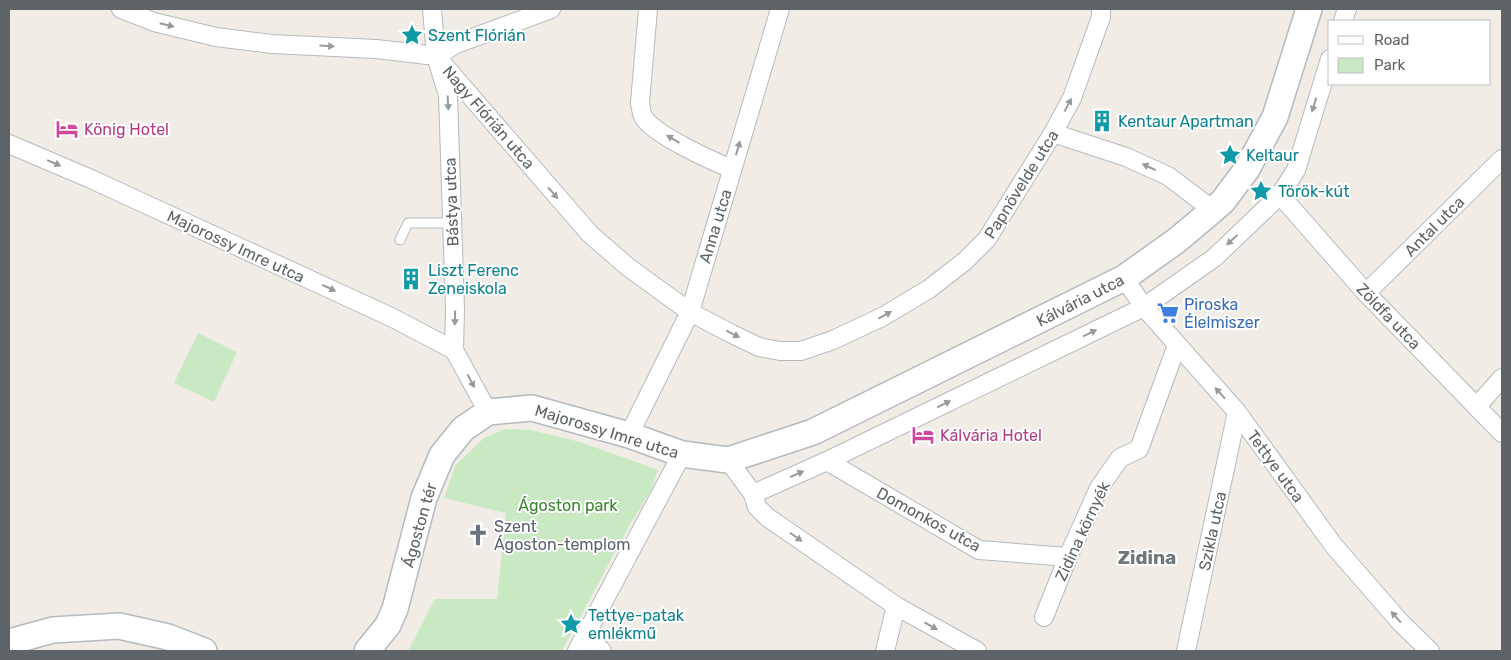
<svg xmlns="http://www.w3.org/2000/svg" width="1511" height="660" font-family="Rubik,sans-serif">
	<style>
		.green { fill: #c8e9c1 }
		.lines { fill: none; stroke-linecap: round; stroke-linejoin: round }
		.stream { stroke: #a8e7ff; stroke-width: 6 }
		.lane-casing { stroke: #b6babd; stroke-width: 11 }
		.street-casing { stroke: #b6babd; stroke-width: 20 }
		.secondary-casing { stroke: #b4babe; stroke-width: 28 }
		.lane { stroke: #fff; stroke-width: 9 }
		.street { stroke: #fff; stroke-width: 18 }
		.secondary { stroke: #fff; stroke-width: 25 }
		.oneway { fill: #969a9c }
		.labels { text-anchor: middle; stroke-width: 4; stroke-linejoin: round; paint-order: stroke }
		.culture-label { font-size: 16px; fill: #0d838f; stroke: #fff; text-anchor: start }
		.street-label { font-size: 16px; fill: #5d6367; stroke: #fff }
		.hotel-label { font-size: 16px; fill: #b23c85; stroke: #fff; text-anchor: start }
		.shop-label { font-size: 16px; fill: #366cbe; stroke: #fff; text-anchor: start }
		.park-label { font-size: 16px; fill: #3a8430; stroke: #fff }
		.worship-label { font-size: 16px; fill: #5b616d; stroke: #fff; text-anchor: start }
		.quarter-label { font-size: 19px; font-weight: bold; fill: #6e7679; stroke: #fff }
	</style>
	<rect width="100%" height="100%" fill="#f1ede6"/>
	<g class="green">
		<path d="M198,333l39,19 -23,50 -40,-19z"/>
		<path d="M505,429l26,1 49,12 78,28 -7,20 -22,36 -67,125h-154l27,-52h62l9,-86 -62,-15 11,-32 29,-28z"/>
	</g>
	<g class="lines">
		<path class="stream" d="M571,624l11,12"/>
		<g class="lane-casing">
			<path id="lane" d="M400,240l8,-17h34l10,-1"/>
		</g>
		<g class="street-casing">
			<g id="street">
				<path d="M121,9l33,13 62,15 56,7 104,5 60,7 127,147 27,31 38,33 62,45 42,22 27,13 21,4h21l32,-11 49,-23 47,-28 36,-28 22,-22 66,-106 19,-35 29,-81v-8"/>
				<path d="M432,9l4,47 12,39 7,214 -1,41"/>
				<path d="M648,9l-8,94c1,4 1,11 4,15 11,17 68,43 88,51"/>
				<path d="M1343,21l4,-12"/>
				<path d="M436,56l20,-12 95,-35"/>
				<path d="M1053,133l73,24 42,19 45,34"/>
				<path d="M9,144l82,35 300,138 63,33 34,62"/>
				<path d="M1280,195l86,98 136,140"/>
				<path d="M1124,278l20,29 93,105 97,134 67,77 29,28"/>
				<path d="M1366,293l136,-134"/>
				<path d="M1477,406l25,-28"/>
				<path d="M629,435l61,-123 90,-303"/>
				<path d="M728,460l25,34 4,13 10,10 129,89 81,45"/>
				<path d="M827,461l152,89 89,7"/>
				<path d="M753,494l74,-33 317,-154 70,-49 66,-63 16,-25 34,-111"/>
				<path d="M1044,617l24,-60 31,-69 21,-30 19,-9 38,-104"/>
				<path d="M586,636l16,15"/>
				<path d="M577,651l105,-197"/>
				<path d="M885,651l11,-45"/>
				<path d="M1186,651l51,-239"/>
			</g>
		</g>
		<g class="secondary-casing">
			<g id="secondary">
				<path d="M9,642l44,-12 66,-4 49,11 36,14"/>
				<path d="M367,651l21,-26 7,-16 29,-111 18,-43 21,-26 25,-17 44,-4 97,27 53,19 46,6 85,-28 311,-154 52,-37 37,-31 10,-9 24,-32 28,-52 34,-108"/>
			</g>
		</g>
		<use href="#lane" class="lane"/>
		<use href="#street" class="street"/>
		<use href="#secondary" class="secondary"/>
	</g>
	<defs><path id="oneway-solid" d="M-6-.8H1V-3.2L6.5 0L1 3.2V.8H-6Z" transform="scale(1.25)"/></defs>
	<g class="oneway">
		<use href="#oneway-solid" transform="translate(167 25) rotate(13)"/>
		<use href="#oneway-solid" transform="translate(327 46) rotate(3)"/>
		<use href="#oneway-solid" transform="translate(448 103) rotate(87)"/>
		<use href="#oneway-solid" transform="translate(1068 105) rotate(-62)"/>
		<use href="#oneway-solid" transform="translate(1314 105) rotate(107)"/>
		<use href="#oneway-solid" transform="translate(673 139) rotate(-149)"/>
		<use href="#oneway-solid" transform="translate(738 148) rotate(-74)"/>
		<use href="#oneway-solid" transform="translate(54 163) rotate(23)"/>
		<use href="#oneway-solid" transform="translate(1149 167) rotate(-155)"/>
		<use href="#oneway-solid" transform="translate(553 193) rotate(49)"/>
		<use href="#oneway-solid" transform="translate(1232 240) rotate(137)"/>
		<use href="#oneway-solid" transform="translate(329 288) rotate(25)"/>
		<use href="#oneway-solid" transform="translate(885 315) rotate(-29)"/>
		<use href="#oneway-solid" transform="translate(455 318) rotate(91)"/>
		<use href="#oneway-solid" transform="translate(1090 333) rotate(-26)"/>
		<use href="#oneway-solid" transform="translate(733 334) rotate(27)"/>
		<use href="#oneway-solid" transform="translate(471 381) rotate(62)"/>
		<use href="#oneway-solid" transform="translate(1220 393) rotate(-132)"/>
		<use href="#oneway-solid" transform="translate(944 404) rotate(-26)"/>
		<use href="#oneway-solid" transform="translate(797 474) rotate(-24)"/>
		<use href="#oneway-solid" transform="translate(796 537) rotate(35)"/>
		<use href="#oneway-solid" transform="translate(1396 617) rotate(-131)"/>
		<use href="#oneway-solid" transform="translate(931 626) rotate(29)"/>
	</g>
	<defs>
		<g id="sight-bare" transform="scale(1.725)"><path d="M0-6L1.8-2.2L6-1.7L2.9 1.2L3.7 5.4L0 3.3L-3.7 5.4L-2.9 1.2L-6-1.7L-1.8-2.2Z" fill="#0f9aa8" stroke="#fff" stroke-width="2.5" paint-order="stroke"/></g>
		<g id="building-bare" transform="scale(1.725)"><path d="M-4-6H4V6H1V3H-1V6H-4ZM-2.5-4.3h1.7v1.8h-1.7ZM.8-4.3h1.7v1.8H.8ZM-2.5-1h1.7V.8h-1.7ZM.8-1h1.7V.8H.8Z" fill="#0f9aa8" stroke="#fff" stroke-width="2.5" paint-order="stroke"/></g>
		<g id="hotel-bare" transform="scale(1.725)"><path d="M-6-4.5h1.5V1H6V5H4.5V3h-9V5H-6ZM-4 0a1.8 1.8 0 1 1 3.6 0ZM.5 0V-2.5h3Q6-2.5 6 0Z" fill="#d1479c" stroke="#fff" stroke-width="2.5" paint-order="stroke"/></g>
		<g id="supermarket-bare" transform="scale(1.725)"><path d="M-6-5.5h2.5l.6 2H6L4.5 2H-2.5L-4.4-4H-6ZM-1.5 3.2a1.3 1.3 0 1 0 .1 0ZM3 3.2a1.3 1.3 0 1 0 .1 0Z" fill="#3f7fe0" stroke="#fff" stroke-width="2.5" paint-order="stroke"/></g>
		<g id="church-bare" transform="scale(1.725)"><path d="M-1.2-6h2.4v3.5h3.3v2.4h-3.3V6h-2.4V-.1h-3.3v-2.4h3.3Z" fill="#6b7280" stroke="#fff" stroke-width="2.5" paint-order="stroke"/></g>
	</defs>
	<g fill-rule="evenodd">
		<use href="#sight-bare" x="412" y="35"/>
		<use href="#building-bare" x="1102" y="121"/>
		<use href="#hotel-bare" x="67" y="129"/>
		<use href="#sight-bare" x="1230" y="155"/>
		<use href="#sight-bare" x="1261" y="191"/>
		<use href="#building-bare" x="411" y="279"/>
		<use href="#supermarket-bare" x="1168" y="313"/>
		<use href="#hotel-bare" x="923" y="435"/>
		<use href="#church-bare" x="478" y="535"/>
		<use href="#sight-bare" x="571" y="624"/>
	</g>
	<g class="labels">
		<g class="culture-label">
			<text x="428" y="41">Szent Flórián</text>
			<text x="1118" y="127">Kentaur Apartman</text>
			<text x="1246" y="161">Keltaur</text>
			<text x="1278" y="197">Török-kút</text>
			<text x="428" y="276">Liszt Ferenc<tspan x="428" dy="18">Zeneiskola</tspan></text>
			<text x="588" y="621">Tettye-patak<tspan x="588" dy="18">emlékmű</tspan></text>
		</g>
		<g class="street-label">
			<text transform="translate(489 117) rotate(49)" y="6">Nagy Flórián utca</text>
			<text transform="translate(1021 184) rotate(-58)" y="6">Papnövelde utca</text>
			<text transform="translate(451 202) rotate(-92)" y="6">Bástya utca</text>
			<text transform="translate(715 226) rotate(-73)" y="6">Anna utca</text>
			<text transform="translate(1434 226) rotate(-45)" y="6">Antal utca</text>
			<text transform="translate(236 246) rotate(25)" y="6">Majorossy Imre utca</text>
			<text transform="translate(1080 300) rotate(-27)" y="6">Kálvária utca</text>
			<text transform="translate(1389 316) rotate(46)" y="6">Zöldfa utca</text>
			<text transform="translate(607 431) rotate(17)" y="6">Majorossy Imre utca</text>
			<text transform="translate(1276 466) rotate(54)" y="6">Tettye utca</text>
			<text transform="translate(929 519) rotate(29)" y="6">Domonkos utca</text>
			<text transform="translate(419 525) rotate(-74)" y="6">Ágoston tér</text>
			<text transform="translate(1082 531) rotate(-65)" y="6">Zidina környék</text>
			<text transform="translate(1212 531) rotate(-78)" y="6">Szikla utca</text>
		</g>
		<g class="hotel-label">
			<text x="84" y="135">König Hotel</text>
			<text x="940" y="441">Kálvária Hotel</text>
		</g>
		<g class="shop-label">
			<text x="1184" y="310">Piroska<tspan x="1184" dy="18">Élelmiszer</tspan></text>
		</g>
		<g class="park-label">
			<text x="568" y="511">Ágoston park</text>
		</g>
		<g class="worship-label">
			<text x="494" y="532">Szent<tspan x="494" dy="18">Ágoston-templom</tspan></text>
		</g>
		<g class="quarter-label">
			<text x="1147" y="564">Zidina</text>
		</g>
	</g>
	<rect width="1511" height="660" fill="none" stroke="#5d6367" stroke-width="20"/>
	<rect x="1328" y="20" width="162" height="65" fill="#ffffff" stroke="#bec1c2"/>
	<rect x="1338" y="36" width="25" height="8" fill="#ffffff" stroke="#bec1c2"/>
	<text x="1374" y="45" font-size="15" fill="#5d6367">Road</text>
	<rect x="1338" y="58" width="25" height="15" fill="#c8e9c1" stroke="#bec1c2"/>
	<text x="1374" y="70" font-size="15" fill="#5d6367">Park</text>
</svg>
